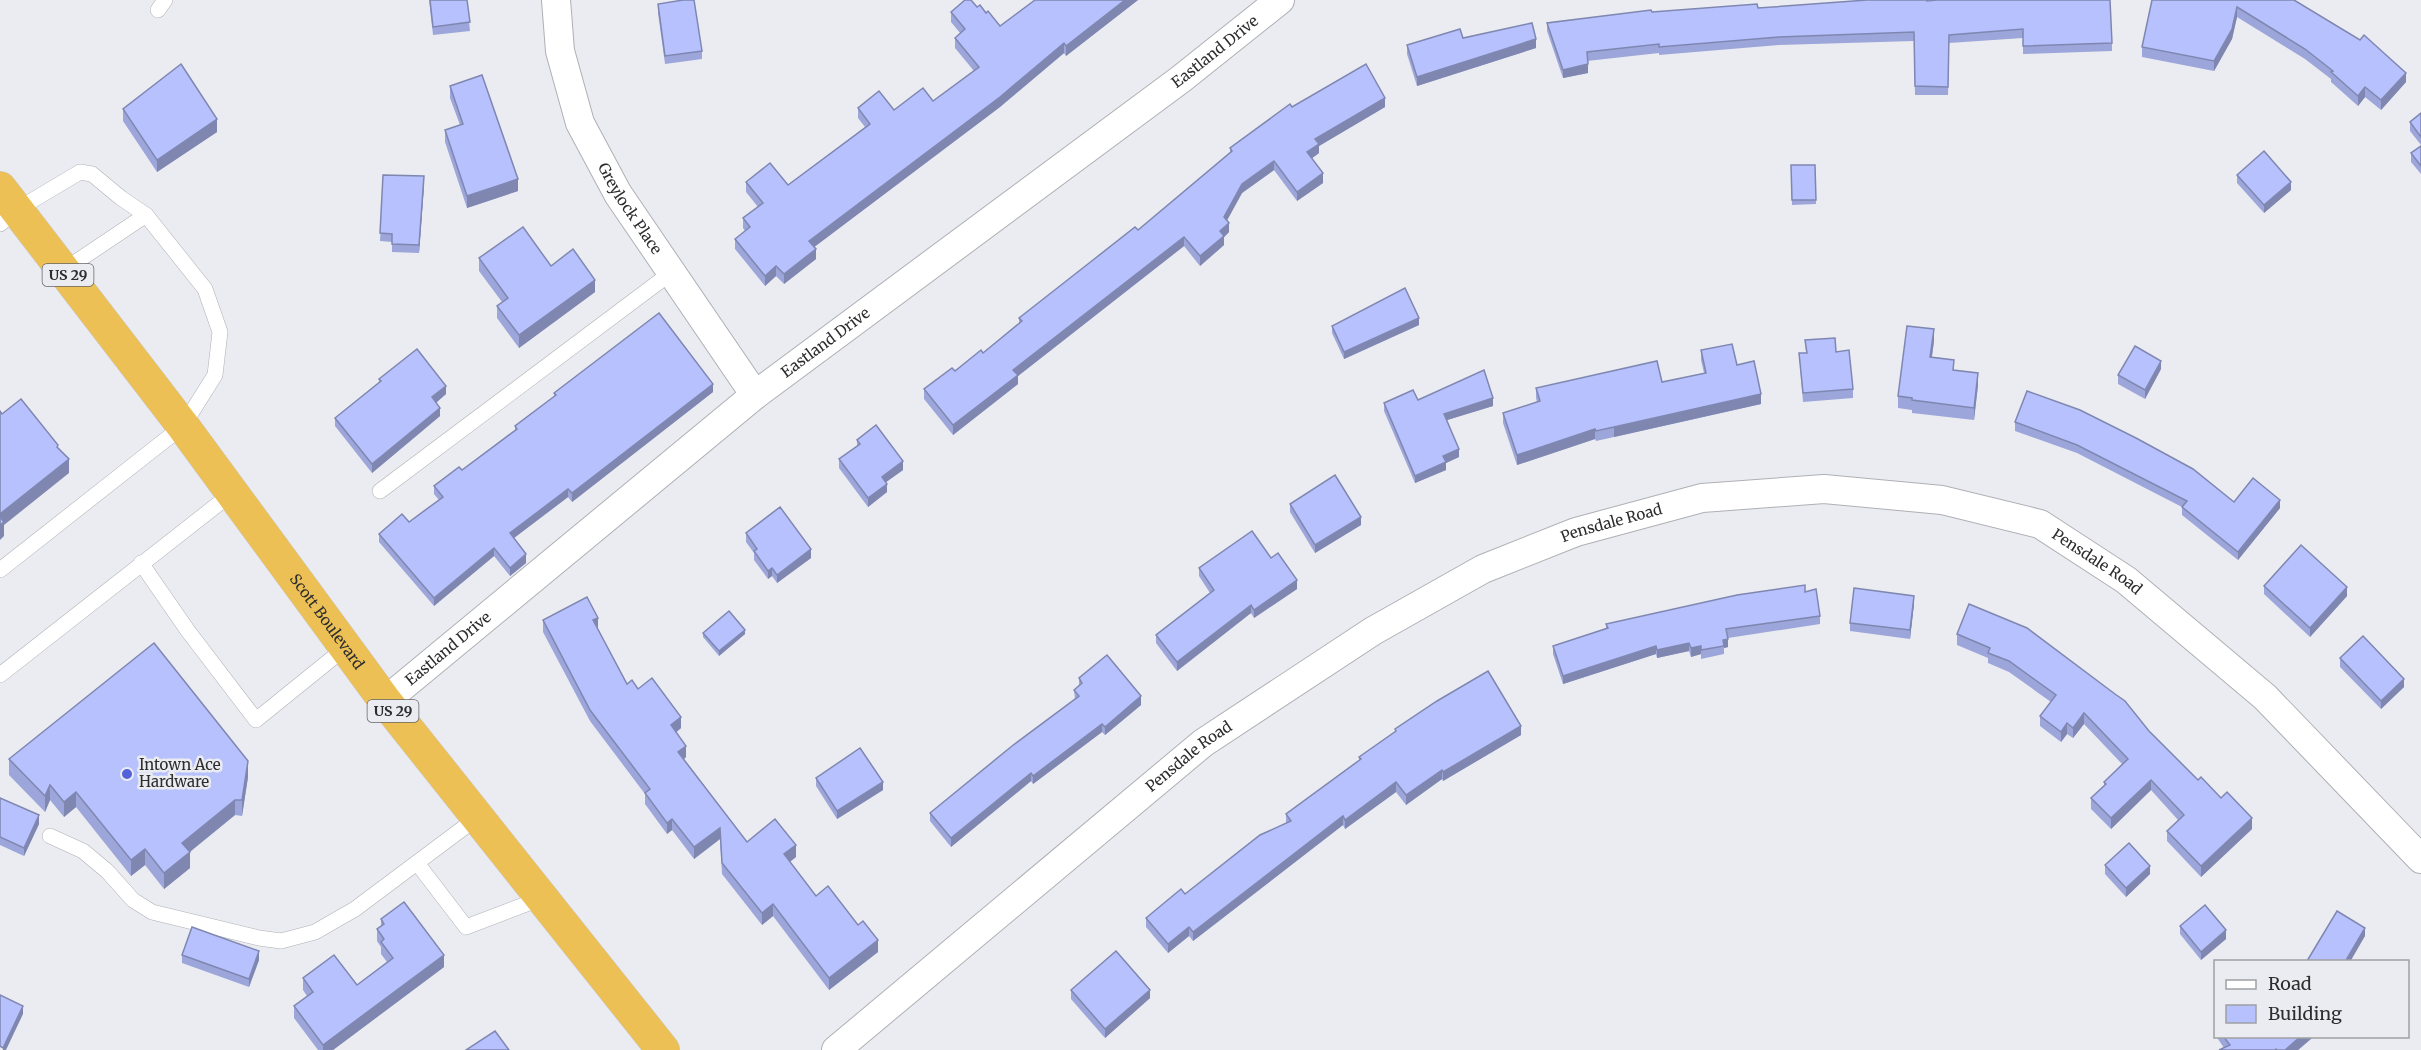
<svg xmlns="http://www.w3.org/2000/svg" width="2421" height="1050" font-family="Merriweather,serif">
	<style>
		.lines { fill: none; stroke-linecap: round; stroke-linejoin: round }
		.service-casing { stroke: #afb0b5; stroke-width: 16 }
		.minor-casing { stroke: #afb0b5; stroke-width: 30 }
		.trunk-casing { stroke: #c8c8c9; stroke-width: 34 }
		.service { stroke: #fff; stroke-width: 15 }
		.minor { stroke: #fff; stroke-width: 28 }
		.trunk { stroke: #ecc054; stroke-width: 33 }
		.wall { fill: #9da6da }
		.shaded-wall { fill: #7f87b1 }
		.building { fill: #b6c1fd; stroke: #7f87b1; stroke-width: 1.5 }
		.poi-dot { fill: #5461d7; stroke: #ebecf1; stroke-width: 2 }
		.labels { text-anchor: middle; stroke-width: 5; stroke-linejoin: round; paint-order: stroke }
		.shield { fill: #ebecf1; stroke: #656668; stroke-width: 1.5 }
		.shield-label { font-size: 14px; font-weight: bold; fill: #2c2d2e }
		.street-label { font-size: 15px; fill: #2c2d2e; stroke: #ebecf1 }
		.poi-label { font-size: 15px; fill: #2c2d2e; stroke: #ebecf1; text-anchor: start }
	</style>
	<rect width="100%" height="100%" fill="#ebecf1"/>
	<g class="lines">
		<g class="service-casing">
			<g id="service">
				<path d="M158,10l7,-10"/>
				<path d="M0,224l18,-15 62,-37 12,2 29,24 25,17 59,74 15,43 -5,43 -32,51 -183,144"/>
				<path d="M64,270l82,-55"/>
				<path d="M380,491l292,-219"/>
				<path d="M141,563l47,68 68,89 89,-72"/>
				<path d="M0,675l231,-181"/>
				<path d="M50,836l33,15 24,20 26,29 19,12 107,26 22,3 34,-9 40,-23 123,-92"/>
				<path d="M417,863l49,64 76,-29"/>
			</g>
		</g>
		<g class="minor-casing">
			<g id="minor">
				<path id="s1" d="M556,0l4,51 20,72 38,71 137,201"/>
				<path id="s2" d="M385,701l370,-306 426,-316 99,-79"/>
				<path id="s3" d="M836,1050l367,-307 170,-112 110,-62 93,-37 126,-34 122,-9 118,11 98,24 86,56 139,117 156,162"/>
			</g>
		</g>
		<g class="trunk-casing">
			<g id="trunk">
				<path id="s4" d="M0,188l183,238 202,275 278,349"/>
			</g>
		</g>
		<use href="#service" class="service"/>
		<use href="#minor" class="minor"/>
		<use href="#trunk" class="trunk"/>
	</g>
	<g class="wall">
		<path d="M429,0h38l3,31 -37,4z"/>
		<path d="M1035,0h103l-72,56 -2,-3 -64,54 -186,140 2,12 -32,25 -8,-8 -11,10 -30,-37v-10l10,-8 -2,-3v-10l15,-11 -12,-15v-10l42,3 77,-58 -7,-9v-10l36,2 39,-9 41,-30 -19,-23v-10l5,-5 -9,-11v-10l26,-5 9,6 14,13z"/>
		<path d="M2152,0h142l112,82 -25,28 -16,-13 -7,9 -27,-24v-3l-26,-20 -68,-42 -5,22 -18,32 -72,-14v-10z"/>
		<path d="M1927,1l185,42v8l-89,3v-16l-74,5 -1,52h-33l-1,-54 -135,4 -120,10v-2l-72,8 1,12 -25,5 -16,-47v-8l105,-11z"/>
		<path d="M658,4l44,47v8l-37,5 -7,-51z"/>
		<path d="M1463,38l73,10 -119,38 -10,-32v-9z"/>
		<path d="M450,86l68,105 -51,17 -22,-66v-12l15,-5 -10,-27z"/>
		<path d="M1292,107h93l-66,39v7l-7,5 11,25 -26,18 -23,-31 -32,23 -15,27 2,12 -5,5v8l-24,21 -16,-20 -166,130v8l-65,51 -29,-36v-10l59,-36 36,-29v-6l119,-88 92,-77v-5z"/>
		<path d="M123,109l94,23 -60,40 -34,-51z"/>
		<path d="M2421,113v32l-11,-14v-9z"/>
		<path d="M2421,146v28l-10,-12v-9z"/>
		<path d="M1791,165h24l1,39 -24,1z"/>
		<path d="M383,175l41,10 -5,68 -27,-1v-10l-12,-1z"/>
		<path d="M2237,175l54,15 -27,23 -27,-30z"/>
		<path d="M479,258l72,8 44,26 -76,56 -22,-30v-12l5,-4 -23,-31z"/>
		<path d="M1419,325l-75,34 -12,-26v-7z"/>
		<path d="M1805,340l31,12 17,37v9l-50,4 -4,-49h7z"/>
		<path d="M1934,341l-2,16 46,28 -4,35 -62,-7v-3l-14,-2v-12z"/>
		<path d="M1701,350l36,15 24,39 -147,33 -18,4 -1,-2 -78,26 -14,-42v-10l34,-11 -1,-4v-10l126,-6 42,-9 -3,-13z"/>
		<path d="M2161,369l-16,30 -27,-15v-9z"/>
		<path d="M379,379l67,15 -10,9 4,13 -68,57 -37,-47v-8l44,-36z"/>
		<path d="M713,392l-141,110 -4,-5 -54,41 12,25 -16,13 -16,-20 -60,50 -55,-64v-8l30,-12 30,-22 -5,-6v-8l28,-16 53,-40v-4l39,-29v-4z"/>
		<path d="M1418,400l75,6 -46,14 12,37 -13,6v7l-31,13 -31,-72v-8z"/>
		<path d="M2015,422l219,80 46,6 -42,52 -56,-45v-8l-105,-54 -62,-22z"/>
		<path d="M857,440l46,30 -17,12 1,10 -19,15 -29,-39v-9l18,-13z"/>
		<path d="M1290,504l71,21 -46,28 -25,-41z"/>
		<path d="M746,533l65,25 -34,25 -5,-7 -4,3 -14,-19v-7l-8,-11z"/>
		<path d="M1271,558l26,31 -43,29 -3,-5 -74,58 -21,-28v-8l54,-42 -11,-17v-8z"/>
		<path d="M2264,586l83,10 -37,41 -46,-43z"/>
		<path d="M1805,592l15,24v8l-92,14v9l-4,1v6l-23,5v-5l-10,3 -2,-6 -32,7 -1,-4 -93,30 -10,-30v-8l53,-17v-5z"/>
		<path d="M1914,604l-4,35 -60,-8v-8z"/>
		<path d="M1969,604l180,127 49,49 23,18 31,31 -51,48 -34,-36v-10l11,-11 -27,-30 -40,39 -20,-20v-11l13,-12v-4l18,-18 -38,-40 -11,14 -6,-4 -6,8 -21,-16v-10l11,-14 -42,-30 -21,-9v-5l-31,-13v-11z"/>
		<path d="M543,620l55,9 29,55 11,5 43,39 -5,4 10,25 -2,2 63,83 49,15 -6,5 26,34 62,56 -49,38 -56,-74 -11,9 -40,-51 -2,-35 -26,20 -22,-29 -5,4 -22,-30v-10l-55,-73 -47,-89z"/>
		<path d="M703,633l42,1 -26,22 -16,-19z"/>
		<path d="M2340,658l64,29 -23,22 -41,-42z"/>
		<path d="M1079,678l62,27 -36,30 -3,-3 -69,52 -2,-3 -80,66 -21,-26v-8l145,-114 -1,-9 5,-4z"/>
		<path d="M1395,729l126,6 -78,46 -1,-2 -36,26 -10,-13 -51,37 -2,-4 -150,116 -4,-5 -21,17 -22,-26v-9l39,-24 101,-71v-9l73,-54v-3l36,-25z"/>
		<path d="M9,759l239,18 -6,39 -7,-1 -45,37v16l-26,21 -19,-24 -14,11 -55,-69 -12,10 -14,-17 -5,12 -36,-37z"/>
		<path d="M816,778l67,12 -46,29 -21,-33z"/>
		<path d="M0,798l39,26 -15,32 -24,-11z"/>
		<path d="M2105,865l45,9 -24,23 -21,-23z"/>
		<path d="M381,919l63,48 -111,83h-15l-24,-32v-12l13,-10 -4,-6v-12l54,7 30,-23 -6,-8v-7l-4,-6v-12l4,-3z"/>
		<path d="M2180,926l46,13 -25,21 -21,-26z"/>
		<path d="M182,955l77,5 -10,27 -67,-24z"/>
		<path d="M1071,990l79,8 -45,40 -34,-39z"/>
		<path d="M2216,1036h96v2l-14,12h-79l5,-2z"/>
	</g>
	<g class="shaded-wall">
		<path d="M1125,0h13l-72,56v-10z"/>
		<path d="M2237,7v10l-5,22 -18,32v-10z"/>
		<path d="M1536,39v9l-119,38v-9z"/>
		<path d="M1064,43v10l-64,54 -191,144v-10z"/>
		<path d="M1588,64v9l-25,5v-8z"/>
		<path d="M2406,73v9l-25,28v-10z"/>
		<path d="M2365,87v10l-7,9v-10z"/>
		<path d="M1385,98v9l-66,39v7l-12,9v-10l8,-13z"/>
		<path d="M217,119v13l-60,40v-12z"/>
		<path d="M1274,161v9l-32,23 -18,33v-9l18,-33z"/>
		<path d="M1323,173v10l-26,18v-9z"/>
		<path d="M424,176v9l-5,68v-8z"/>
		<path d="M518,179v12l-51,17v-12z"/>
		<path d="M2291,182v8l-27,23v-8z"/>
		<path d="M1229,223v9l-5,5v8l-24,21v-10l20,-25z"/>
		<path d="M1184,237v9l-166,130v8l-65,51v-10l60,-55z"/>
		<path d="M816,249v10l-32,25v-10z"/>
		<path d="M776,266v10l-11,10v-10z"/>
		<path d="M595,280v12l-76,56v-13z"/>
		<path d="M1419,318v7l-75,34v-7z"/>
		<path d="M1934,329v12l-4,28v-12z"/>
		<path d="M2161,361v8l-16,30v-9z"/>
		<path d="M1978,373v12l-4,35v-12z"/>
		<path d="M713,384v8l-141,110v-9z"/>
		<path d="M446,386v8l-14,12v-9z"/>
		<path d="M1761,394v10l-147,33v-10z"/>
		<path d="M1493,398v8l-49,15v-7z"/>
		<path d="M440,408v8l-68,57v-9z"/>
		<path d="M1595,429v10l-78,26v-10z"/>
		<path d="M1459,449v8l-13,6v7l-31,13v-7l28,-20z"/>
		<path d="M69,459v14l-65,52v11l-4,4v-26z"/>
		<path d="M903,461v9l-21,15v-8z"/>
		<path d="M887,484v8l-19,15v-9z"/>
		<path d="M568,489v8l-58,44v-8z"/>
		<path d="M2280,500v8l-42,52v-8z"/>
		<path d="M1361,517v8l-46,28v-8z"/>
		<path d="M494,548v8l-60,50v-8z"/>
		<path d="M811,549v9l-34,25v-8z"/>
		<path d="M526,554v9l-16,13v-8z"/>
		<path d="M772,568v8l-4,3v-8z"/>
		<path d="M1297,580v9l-43,29v-8z"/>
		<path d="M2347,587v9l-37,41v-9z"/>
		<path d="M1914,596v8l-4,35v-9z"/>
		<path d="M1251,605v8l-74,58v-9z"/>
		<path d="M598,618v11l-5,-9z"/>
		<path d="M745,630v4l-26,22v-5z"/>
		<path d="M1728,639v8l-4,1 -1,-8z"/>
		<path d="M1689,643v8l-32,7v-8z"/>
		<path d="M1656,646v8l-93,30v-8z"/>
		<path d="M1701,646v8l-10,3v-9z"/>
		<path d="M2404,679v8l-23,22v-8z"/>
		<path d="M1141,696v9l-36,30v-8z"/>
		<path d="M2084,713v11l-11,14v-10z"/>
		<path d="M681,717v11l-10,9v-12z"/>
		<path d="M2067,723v11l-6,8v-10z"/>
		<path d="M1102,724v8l-69,52v-8z"/>
		<path d="M1521,726v9l-78,46v-9z"/>
		<path d="M686,746v11l-8,7v-12z"/>
		<path d="M248,761v16l-6,39v-16z"/>
		<path d="M1442,770v9l-36,26v-10z"/>
		<path d="M1031,773v8l-80,66v-9z"/>
		<path d="M2151,780v10l-40,39v-11z"/>
		<path d="M883,782v8l-46,29v-8z"/>
		<path d="M1396,782v10l-51,37v-9z"/>
		<path d="M50,785v15l-5,12v-16z"/>
		<path d="M76,792v15l-12,10v-15z"/>
		<path d="M235,800v15l-53,43v-15z"/>
		<path d="M39,815v9l-15,32v-8z"/>
		<path d="M1343,816v9l-150,116v-9z"/>
		<path d="M2252,818v11l-51,48v-11z"/>
		<path d="M672,819v11l-5,4v-11z"/>
		<path d="M720,828v11l-26,20v-12z"/>
		<path d="M796,845v12l-12,9v-12z"/>
		<path d="M145,849v16l-14,11v-16z"/>
		<path d="M190,852v16l-26,21v-16z"/>
		<path d="M2150,866v8l-24,23v-9z"/>
		<path d="M773,904v12l-11,9v-12z"/>
		<path d="M1189,927v9l-21,17v-9z"/>
		<path d="M2365,928v8l-15,26h-5z"/>
		<path d="M2226,930v9l-25,21v-8z"/>
		<path d="M878,940v12l-49,38v-12z"/>
		<path d="M259,951v9l-10,27v-8z"/>
		<path d="M444,955v12l-111,83h-10v-5z"/>
		<path d="M1150,990v8l-45,40v-9z"/>
		<path d="M23,1006v8l-17,36h-3v-2z"/>
		<path d="M2301,1036h11v2l-14,12h-13z"/>
	</g>
	<g class="building">
		<path d="M430,0h37l3,22 -37,5z"/>
		<path d="M683,0h11l8,51 -37,5 -7,-52z"/>
		<path d="M965,0h6l6,7 3,-2 6,8 2,-2 12,15 35,-26h90l-59,46 -2,-3 -64,54 -191,144 7,8 -32,25 -8,-8 -11,10 -30,-37 15,-12 -7,-9 20,-15 -17,-21 24,-19 18,22 82,-61 -12,-16 21,-17 15,19 29,-22 10,13 46,-34 -24,-29 10,-9 -14,-17z"/>
		<path d="M1867,0h60v1l10,-1h173l2,43 -89,3v-17l-74,6 -1,52 -33,-1 -1,-54 -135,5 -120,10v-3l-72,8 1,12 -25,6 -16,-47 104,-13 1,2 105,-8 1,4z"/>
		<path d="M2152,0h142l66,40 4,-5 42,38 -25,27 -16,-13 -7,9 -27,-24 2,-1 -28,-22 -68,-42 -5,22 -18,32 -72,-14z"/>
		<path d="M1532,23l4,16 -119,38 -10,-32 53,-16 3,9z"/>
		<path d="M181,64l36,55 -60,41 -34,-51z"/>
		<path d="M1366,64l19,34 -70,41 4,5 -12,8 16,21 -26,19 -23,-31 -32,23 -18,33 5,6 -9,8 4,5 -24,20 -16,-19 -171,133 5,5 -65,50 -29,-36 28,-21 3,3 26,-21 2,3 39,-32 -3,-3 74,-58 42,-33 3,3 94,-79 -2,-3 60,-44 2,3z"/>
		<path d="M482,75l36,104 -51,17 -22,-66 18,-6 -13,-38z"/>
		<path d="M2421,113v24l-11,-15z"/>
		<path d="M2421,146v20l-10,-13z"/>
		<path d="M2264,151l27,31 -27,23 -27,-30z"/>
		<path d="M1791,165h24l1,35h-24z"/>
		<path d="M383,175l41,1 -5,69 -27,-1v-10l-12,-1z"/>
		<path d="M523,227l28,39 22,-17 22,31 -76,55 -22,-29 11,-8 -29,-40z"/>
		<path d="M1405,288l14,30 -75,34 -12,-26z"/>
		<path d="M659,313l54,71 -141,109 -4,-4 -58,44 16,21 -16,14 -16,-20 -60,50 -55,-64 23,-20 7,8 34,-25 -9,-11 25,-19 3,3 55,-41 -2,-3 41,-31 -2,-2z"/>
		<path d="M1907,326l27,3 -4,28 24,3 -1,10 25,3 -4,35 -62,-8v-2l-14,-2z"/>
		<path d="M1835,338l1,14 13,-2 4,39 -50,4 -4,-40h8l-2,-13z"/>
		<path d="M1732,344l5,21 17,-4 7,33 -147,33 -18,4 -1,-2 -78,26 -14,-42 37,-12 -4,-13 121,-27 5,21 44,-9 -5,-23z"/>
		<path d="M2135,346l26,15 -16,29 -27,-15z"/>
		<path d="M417,349l29,37 -14,11 8,11 -68,56 -37,-46 46,-37 -2,-2z"/>
		<path d="M1484,370l9,28 -49,16 15,35 -16,7 3,6 -31,14 -31,-73 29,-13 5,10z"/>
		<path d="M2027,391l53,19 56,28 57,31 41,33 19,-24 27,22 -42,52 -56,-45 5,-6 -110,-56 -62,-23z"/>
		<path d="M21,399l37,46 -1,2 12,12 -69,55v-103l2,3z"/>
		<path d="M876,425l27,36 -21,16 5,7 -19,14 -29,-39 21,-15 -3,-4z"/>
		<path d="M1335,475l26,42 -46,28 -25,-41z"/>
		<path d="M780,507l31,42 -34,26 -5,-7 -4,3 -14,-20 3,-2 -11,-16z"/>
		<path d="M0,517l4,5 -4,3z"/>
		<path d="M1252,531l19,27 7,-5 19,27 -43,30 -3,-5 -74,57 -21,-27 58,-45 -15,-22z"/>
		<path d="M2301,545l46,42 -37,41 -46,-42z"/>
		<path d="M1805,585v7l11,-3 4,27 -94,13 2,10 -5,1 1,6 -23,4v-4l-10,2 -2,-5 -32,7 -1,-4 -93,30 -10,-30 55,-18 -2,-4 131,-29z"/>
		<path d="M1854,588l60,8 -4,34 -60,-7z"/>
		<path d="M587,597l11,21 -5,2 34,64 5,-4 6,9 14,-11 29,39 -10,8 15,21 -8,6 69,90 28,-23 21,26 -12,9 32,42 12,-10 30,39 5,-4 15,19 -49,38 -56,-74 -11,9 -40,-50 -2,-35 -26,19 -22,-28 -5,4 -22,-30 5,-4 -60,-79 -47,-90z"/>
		<path d="M1969,604l58,24 88,66 10,7 24,30 49,49 3,-3 20,21 6,-6 25,26 -51,48 -34,-35 17,-16 -33,-35 -40,38 -20,-20 15,-14 -2,-2 24,-23 -44,-46 -11,15 -6,-5 -6,9 -21,-16 16,-21 -47,-34 -21,-8 2,-5 -33,-14z"/>
		<path d="M729,611l16,19 -26,21 -16,-18z"/>
		<path d="M2363,636l41,43 -23,22 -41,-43z"/>
		<path d="M154,643l94,118 -6,39h-7l-53,43 8,9 -26,21 -19,-24 -14,11 -55,-68 -12,10 -14,-17 -5,11 -36,-37z"/>
		<path d="M1107,655l34,41 -36,31 -3,-3 -69,52 -2,-3 -80,65 -21,-25 82,-67 67,-50 -5,-6 8,-7 -3,-5z"/>
		<path d="M1488,671l33,55 -78,46 -1,-2 -36,25 -10,-13 -51,38 -2,-4 -150,116 -4,-5 -21,17 -22,-26 35,-29 4,5 75,-59 31,-14 -5,-7 75,-55 -2,-2 37,-26 -1,-2 42,-28z"/>
		<path d="M860,748l23,34 -46,29 -21,-33z"/>
		<path d="M0,798l39,17 -15,33 -24,-11z"/>
		<path d="M2129,843l21,23 -24,22 -21,-23z"/>
		<path d="M404,902l40,53 -121,90 -29,-39 19,-14 -10,-14 31,-23 23,30 36,-27 -12,-16 3,-3 -7,-10 7,-5 -3,-5z"/>
		<path d="M2205,905l21,25 -25,22 -21,-26z"/>
		<path d="M2337,911l28,17 -20,34h-37l-1,-1z"/>
		<path d="M192,927l67,24 -10,28 -67,-24z"/>
		<path d="M1116,951l34,39 -45,39 -34,-39z"/>
		<path d="M0,995l23,11 -20,42 -3,-2z"/>
		<path d="M495,1031l14,19h-43z"/>
		<path d="M2223,1036h78l-16,14h-8l-1,-1 -1,1h-56l11,-5z"/>
	</g>
	<circle class="poi-dot" cx="127" cy="774" r="6"/>
	<g class="labels">
		<g class="shield">
			<rect x="42.5" y="264" width="51" height="22" rx="4.5"/>
			<rect x="367.5" y="700" width="51" height="22" rx="4.5"/>
		</g>
		<g class="shield-label">
			<text x="68" y="280">US 29</text>
			<text x="393" y="716">US 29</text>
		</g>
		<g class="street-label">
			<text dy="5" stroke="none"><textPath href="#s2" startOffset="1054">Eastland Drive</textPath></text>
			<text dy="5" stroke="none"><textPath href="#s1" startOffset="225">Greylock Place</textPath></text>
			<text dy="5" stroke="none"><textPath href="#s2" startOffset="568">Eastland Drive</textPath></text>
			<text dy="5" stroke="none"><textPath href="#s3" startOffset="945">Pensdale Road</textPath></text>
			<text dy="5" stroke="none"><textPath href="#s3" startOffset="1449">Pensdale Road</textPath></text>
			<text dy="5" stroke="none"><textPath href="#s4" startOffset="543">Scott Boulevard</textPath></text>
			<text dy="5" stroke="none"><textPath href="#s2" startOffset="82">Eastland Drive</textPath></text>
			<text dy="5" stroke="none"><textPath href="#s3" startOffset="459">Pensdale Road</textPath></text>
		</g>
		<g class="poi-label">
			<text x="139" y="770">Intown Ace<tspan x="139" dy="17">Hardware</tspan></text>
		</g>
	</g>
	<rect x="2214" y="960" width="195" height="78" fill="#ebecf1" stroke="#9fa0a3" stroke-width="1.5"/>
	<rect x="2226" y="980" width="30" height="9" fill="#ffffff" stroke="#9fa0a3" stroke-width="1.5"/>
	<text x="2268" y="990" font-size="18" fill="#2c2d2e">Road</text>
	<rect x="2226" y="1005" width="30" height="18" fill="#b6c1fd" stroke="#9fa0a3" stroke-width="1.5"/>
	<text x="2268" y="1020" font-size="18" fill="#2c2d2e">Building</text>
</svg>
